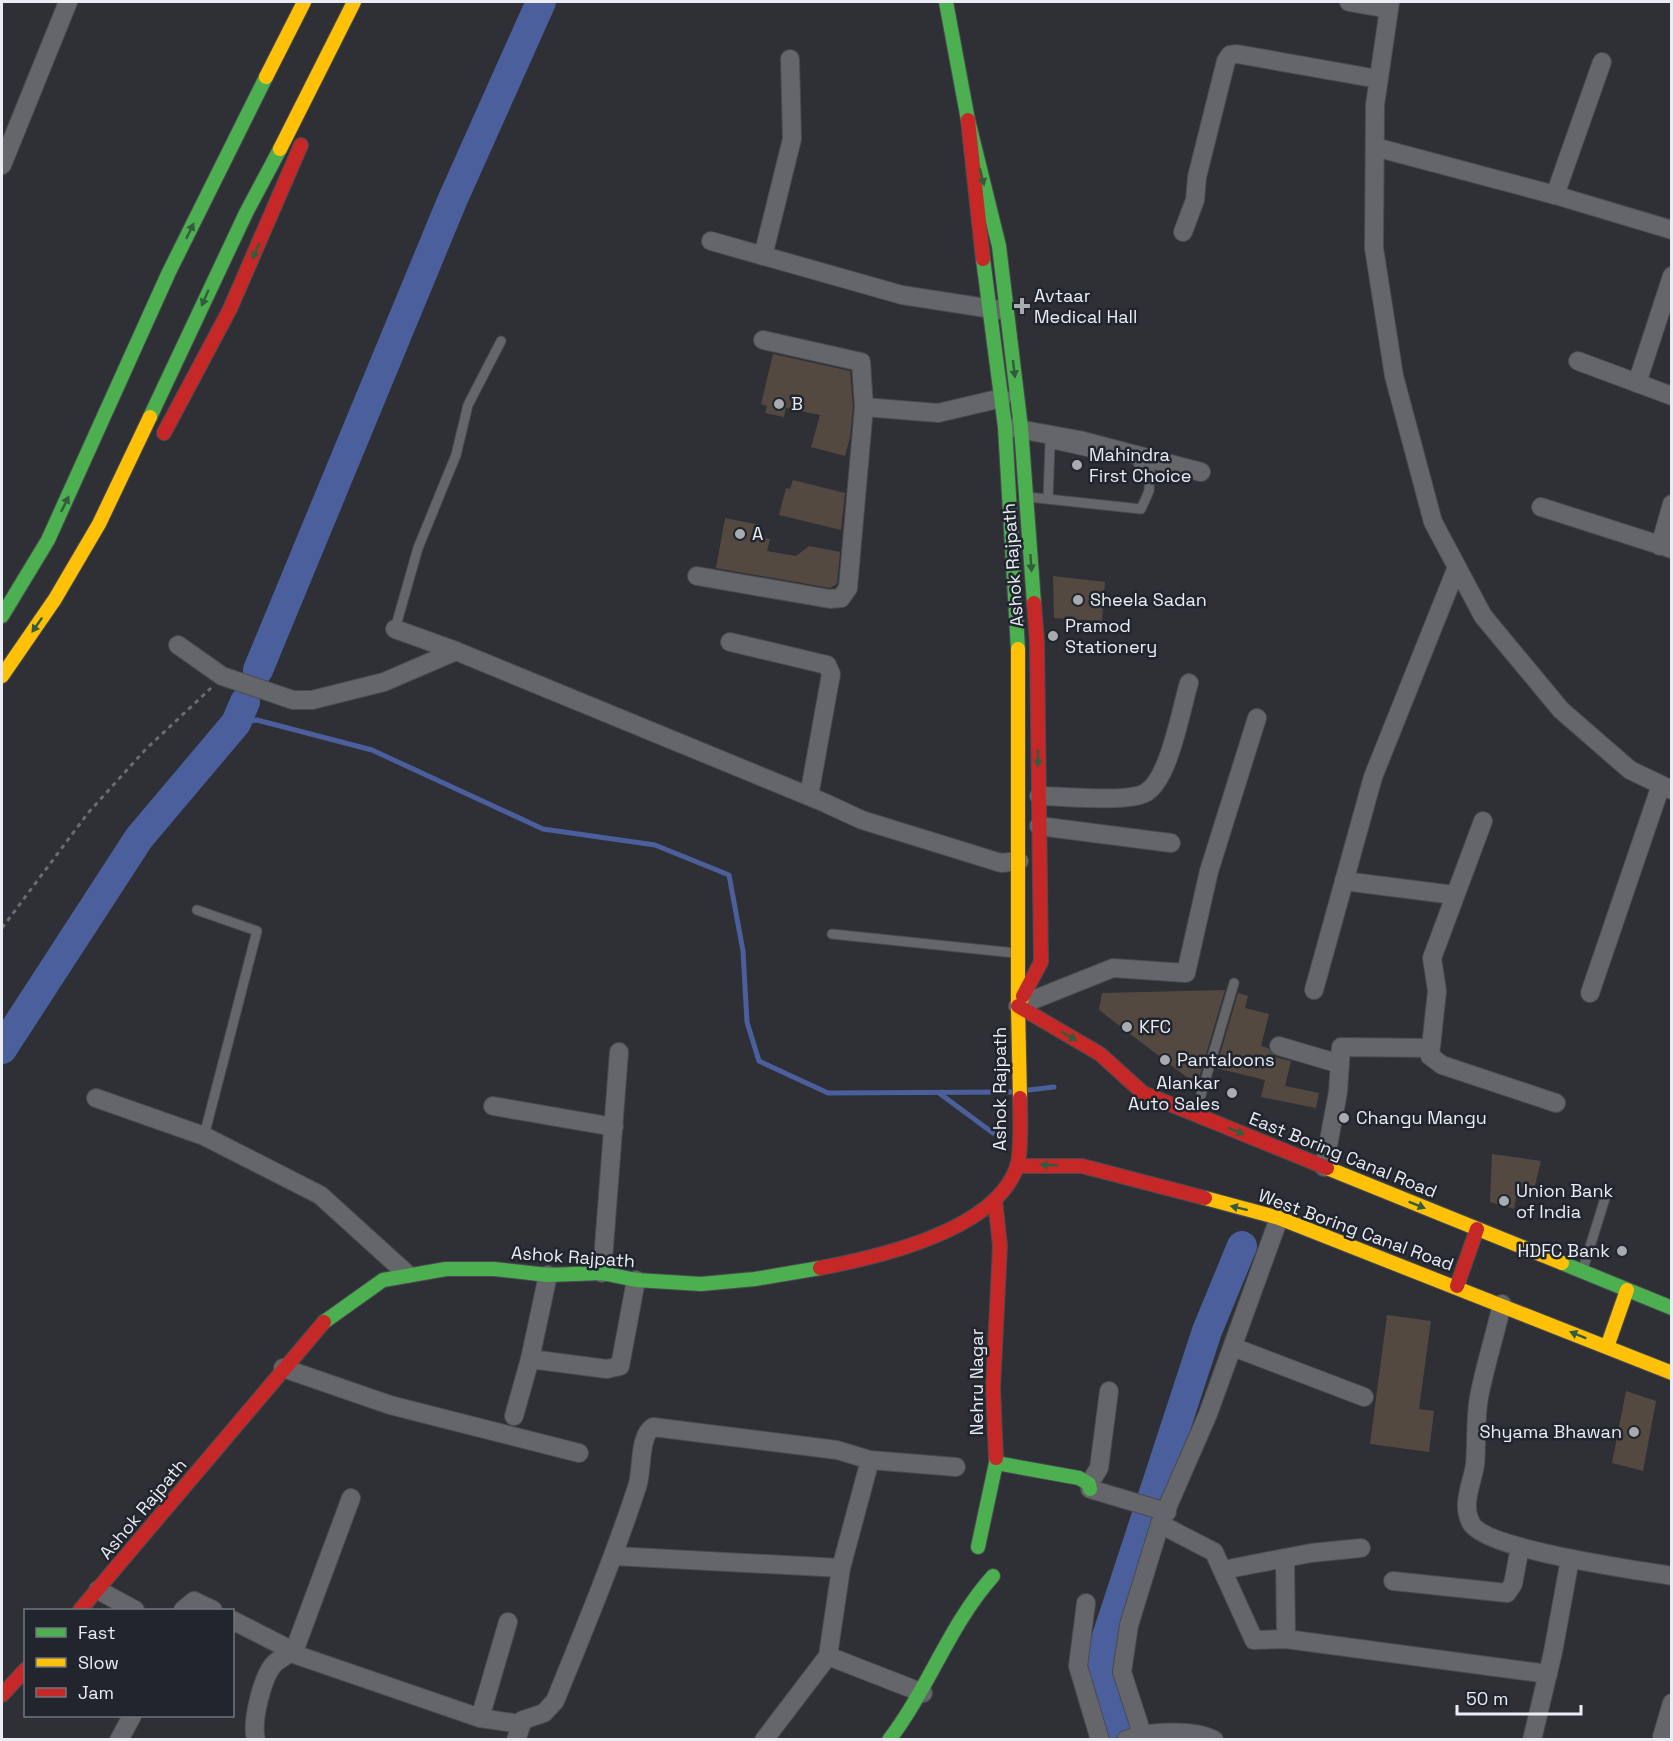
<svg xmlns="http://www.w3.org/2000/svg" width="1673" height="1741" font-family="'Space Grotesk',sans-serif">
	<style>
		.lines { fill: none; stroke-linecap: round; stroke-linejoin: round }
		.stream { stroke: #4a5f9b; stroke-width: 5 }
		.river { stroke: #4a5f9b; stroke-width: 30 }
		.building { fill: #534941 }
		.lane-casing { stroke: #494b50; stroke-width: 11 }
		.street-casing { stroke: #494b50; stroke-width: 20 }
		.fast-casing { stroke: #494b50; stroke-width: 16 }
		.slow-casing { stroke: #494b50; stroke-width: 16 }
		.jam-casing { stroke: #494b50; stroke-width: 16 }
		.path { stroke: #6a6c70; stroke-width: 3; stroke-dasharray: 4.5 4.5; stroke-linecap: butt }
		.lane { stroke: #64666a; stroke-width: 9 }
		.street { stroke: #64666a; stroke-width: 18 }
		.fast { stroke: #4caf50; stroke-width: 14 }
		.slow { stroke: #ffc107; stroke-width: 14 }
		.jam { stroke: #c62828; stroke-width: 14 }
		.oneway { fill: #325c3c }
		.poi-dot { fill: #a8abb0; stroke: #21252e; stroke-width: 2 }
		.labels { text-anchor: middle; stroke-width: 5; stroke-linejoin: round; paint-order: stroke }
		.poi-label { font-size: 18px; fill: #eaedf3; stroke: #21252e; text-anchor: start }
		.street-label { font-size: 18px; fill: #eaedf3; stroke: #21252e }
	</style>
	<rect width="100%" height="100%" fill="#2e3035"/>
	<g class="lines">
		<g class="stream">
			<path d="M236,723l21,-3 115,30 171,79 112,16 74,30 14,76 4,71 12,39 69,32 183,-1"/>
			<path d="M1029,1090l25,-3"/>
			<path d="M939,1093l54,40"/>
		</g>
		<g class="river">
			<path d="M258,670l194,-469 89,-199"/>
			<path d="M2,1049l137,-211 97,-115 9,-21"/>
			<path d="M1124,1740l-15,-35 -8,-50 106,-324 35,-85"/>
		</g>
	</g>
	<g class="building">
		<path d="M773,354l77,17 3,36 -3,30 -5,19 -34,-9 9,-32 -34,-7 -2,9 -19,-4 2,-7 -6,-2z"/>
		<path d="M793,480l52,13 -4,37 -62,-15 7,-27 4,1z"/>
		<path d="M725,518l35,7 -2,12 12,2 -3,12 29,5 13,-10 31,6 -3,32 -7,4 -114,-20z"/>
		<path d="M1053,576l52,6 -3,39 -48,-3z"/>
		<path d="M1225,990l-28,95 -98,-75 3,-17z"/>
		<path d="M1238,993l10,3 -3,12 24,6 -8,32 7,2 7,9 16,4 -6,25 34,7 -3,15 -55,-11 4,-17 -49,-12z"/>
		<path d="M1492,1154l49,7 -7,29 -16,-3 -4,22 -24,-7z"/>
		<path d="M1387,1315l44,6 -12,88 15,2 -5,41 -59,-8z"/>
		<path d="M1626,1391l30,10 -13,70 -31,-8z"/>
	</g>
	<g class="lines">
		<g class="lane-casing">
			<g id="lane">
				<path d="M1053,444l54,12"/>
				<path d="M1028,497l113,12 8,-18 1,-20 -6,-6 -6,-2"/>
				<path d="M1048,499l2,-56"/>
				<path d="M395,629l23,-81 38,-93 12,-50 33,-64"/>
				<path d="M197,910l60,21 -53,205"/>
				<path d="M832,934l183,19"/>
				<path d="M1196,1112l38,-129"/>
				<path d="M1583,1269l24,-77"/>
			</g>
		</g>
		<g class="street-casing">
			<g id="street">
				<path d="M1349,2l40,7"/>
				<path d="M1390,2l-15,103 -1,143 20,128 39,146 50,94 78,94 69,60 42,20"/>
				<path d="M1375,147l180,48 117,35"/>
				<path d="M2,165l66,-163"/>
				<path d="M1555,195l47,-133"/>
				<path d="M1183,232l12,-32 2,-23 29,-116 4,-6 7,-1 141,25"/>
				<path d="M711,241l191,54 97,15"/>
				<path d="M763,256l29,-117 -2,-80"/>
				<path d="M763,340l98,22 3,45"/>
				<path d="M1578,361l94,35"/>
				<path d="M1637,383l35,-107"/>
				<path d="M1013,428l66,12 122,32"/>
				<path d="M1541,507l131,42"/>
				<path d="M1660,546l12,-42"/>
				<path d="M697,576l133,23 11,-1 7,-10 16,-181 74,6 64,-15"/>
				<path d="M395,629l61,22 367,151 39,18 139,43 18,-2"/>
				<path d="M730,642l97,23 4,9 -22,122"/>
				<path d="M178,645l44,31 71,24h19l72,-18 72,-31"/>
				<path d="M1039,796c24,0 87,7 106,-3 24,-12 36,-84 44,-110"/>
				<path d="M1483,821l-51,137 5,33 -7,65 12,9 114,38"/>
				<path d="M1039,826l132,17"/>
				<path d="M1344,881l110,14"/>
				<path d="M1314,990l59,-213 84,-210"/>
				<path d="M1590,993l71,-208"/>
				<path d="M1018,1006l95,-38 73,5 23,-102 48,-153"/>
				<path d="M1279,1046l61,18"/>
				<path d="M96,1098l108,38 116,59 87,79"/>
				<path d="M493,1106l121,21"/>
				<path d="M1324,1167l14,-75 3,-45 88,1"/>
				<path d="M602,1273l17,-221"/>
				<path d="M1502,1304c-7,31 -17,62 -23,93 -4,22 -2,46 -4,68 -3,19 -14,39 -4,58 15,27 167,47 201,53"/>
				<path d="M1233,1347l131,50"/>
				<path d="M530,1359l77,10 13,-3 16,-86"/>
				<path d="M283,1368l107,37 189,48"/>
				<path d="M514,1416l16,-57 18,-84"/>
				<path d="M1089,1484l10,-16 10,-77"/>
				<path d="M1090,1489l77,23"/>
				<path d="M1160,1524l54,28 40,88 32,-1 262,35"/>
				<path d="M614,1556l227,12 29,-108"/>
				<path d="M1285,1558l1,81"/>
				<path d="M1223,1570l88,-17 50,-5"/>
				<path d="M1393,1581l114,12 6,-9 7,-37"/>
				<path d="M98,1590l37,20"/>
				<path d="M1086,1603l-8,63 22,74"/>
				<path d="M183,1610l11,-9 19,9"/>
				<path d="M232,1620l61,31"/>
				<path d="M291,1653l189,65 40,6"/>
				<path d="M828,1656l95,37"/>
				<path d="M480,1718l28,-96"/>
				<path d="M1662,1737l10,-34"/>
				<path d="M119,1740l13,-24"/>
				<path d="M256,1740c-5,-18 6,-61 17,-75 7,-8 17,-9 23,-19l55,-148"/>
				<path d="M516,1740l7,-20 21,-7 11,-12c29,-71 58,-141 82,-214 6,-16 1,-50 16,-60l184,23 33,10 86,7"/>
				<path d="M764,1740l64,-84 13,-88"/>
				<path d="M1126,1740c20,-9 69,-11 88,0"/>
				<path d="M1144,1740l-22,-68 7,-47 31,-101 48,-110 71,-196"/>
				<path d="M1532,1740l21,-88 17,-93"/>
			</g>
		</g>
		<g class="fast-casing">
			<g id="fast">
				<path d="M946,2l22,118 31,126 22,182 13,175"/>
				<path d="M983,259l22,168 13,222"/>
				<path d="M150,417l96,-204 34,-64"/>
				<path d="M2,616l46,-76 121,-268 97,-195"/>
				<path d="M1562,1263l110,45"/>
				<path d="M324,1322l59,-42 63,-11h48l54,6 54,-2 34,7 65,4 54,-5 65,-11"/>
				<path d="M996,1458v5l83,15 10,6 1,5"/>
				<path d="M978,1547l18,-84"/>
				<path d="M889,1740c40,-52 60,-115 104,-164"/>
			</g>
		</g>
		<g class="slow-casing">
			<g id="slow">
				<path d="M266,77l38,-75"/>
				<path d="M280,149l74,-147"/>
				<path d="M1018,649v357l5,-10"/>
				<path d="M2,676l53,-77 44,-75 51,-107"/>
				<path d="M1018,1006l2,92"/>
				<path d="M1327,1168l235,95"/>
				<path d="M1205,1198l74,20 393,155"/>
				<path d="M1607,1347l20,-57"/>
			</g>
		</g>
		<g class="jam-casing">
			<g id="jam">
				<path d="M968,120l15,139"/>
				<path d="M164,433l66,-124 71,-164"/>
				<path d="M1023,996l18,-34 -4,-320 -3,-39"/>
				<path d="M1018,1006l82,48 43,39 184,75"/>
				<path d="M1017,1166h65l123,32"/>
				<path d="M995,1200l5,46 -7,142 3,70"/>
				<path d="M820,1268c59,-11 174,-37 197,-101 5,-17 3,-50 3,-69"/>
				<path d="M1457,1286l20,-57"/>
				<path d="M80,1610l244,-288"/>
				<path d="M2,1695l24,-26"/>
			</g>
		</g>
		<path class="path" d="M2,928l86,-115 57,-63 66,-62"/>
		<use href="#lane" class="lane"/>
		<use href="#street" class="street"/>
		<use href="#fast" class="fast"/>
		<use href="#slow" class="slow"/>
		<use href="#jam" class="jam"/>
	</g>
	<defs><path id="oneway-solid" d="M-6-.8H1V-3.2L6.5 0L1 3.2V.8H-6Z" transform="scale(1.5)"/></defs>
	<g class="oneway">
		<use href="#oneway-solid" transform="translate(982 177) rotate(76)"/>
		<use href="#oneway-solid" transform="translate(190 231) rotate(-64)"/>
		<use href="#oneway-solid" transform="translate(256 251) rotate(114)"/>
		<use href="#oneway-solid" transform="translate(205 298) rotate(114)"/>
		<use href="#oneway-solid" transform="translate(1014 369) rotate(83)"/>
		<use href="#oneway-solid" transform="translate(65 504) rotate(-64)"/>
		<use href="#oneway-solid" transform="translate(1031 563) rotate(86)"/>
		<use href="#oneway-solid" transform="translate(37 625) rotate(125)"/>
		<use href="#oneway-solid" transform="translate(1038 758) rotate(89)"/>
		<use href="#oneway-solid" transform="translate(1069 1036) rotate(30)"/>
		<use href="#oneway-solid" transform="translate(1236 1131) rotate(22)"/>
		<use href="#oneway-solid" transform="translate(1049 1165) rotate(-178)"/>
		<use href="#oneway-solid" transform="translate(1417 1205) rotate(22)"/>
		<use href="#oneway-solid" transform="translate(1239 1208) rotate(-166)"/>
		<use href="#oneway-solid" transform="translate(1578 1335) rotate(-158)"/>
	</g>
	<g class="poi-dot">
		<path d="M1019 297h6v6h6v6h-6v6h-6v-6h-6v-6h6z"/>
		<circle cx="779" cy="404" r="6"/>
		<circle cx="1077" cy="465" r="6"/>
		<circle cx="740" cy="534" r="6"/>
		<circle cx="1078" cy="600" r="6"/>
		<circle cx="1053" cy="636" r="6"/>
		<circle cx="1127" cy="1027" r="6"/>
		<circle cx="1165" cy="1060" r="6"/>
		<circle cx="1232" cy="1093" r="6"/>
		<circle cx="1344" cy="1118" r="6"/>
		<circle cx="1504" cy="1201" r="6"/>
		<circle cx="1622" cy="1251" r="6"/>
		<circle cx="1634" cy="1432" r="6"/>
	</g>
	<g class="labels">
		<g class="poi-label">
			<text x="1034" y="302">Avtaar<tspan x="1034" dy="21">Medical Hall</tspan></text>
			<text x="791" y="410">B</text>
			<text x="1089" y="461">Mahindra<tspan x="1089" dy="21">First Choice</tspan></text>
			<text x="752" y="540">A</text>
			<text x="1090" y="606">Sheela Sadan</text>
			<text x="1065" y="632">Pramod<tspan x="1065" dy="21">Stationery</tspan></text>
			<text x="1139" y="1033">KFC</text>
			<text x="1177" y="1066">Pantaloons</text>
			<text x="1220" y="1089" text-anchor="end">Alankar<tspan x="1220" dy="21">Auto Sales</tspan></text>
			<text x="1356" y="1124">Changu Mangu</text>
			<text x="1516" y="1197">Union Bank<tspan x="1516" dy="21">of India</tspan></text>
			<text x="1610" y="1257" text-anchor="end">HDFC Bank</text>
			<text x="1622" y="1438" text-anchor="end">Shyama Bhawan</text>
		</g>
		<g class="street-label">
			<text transform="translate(1013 565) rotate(-94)" y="6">Ashok Rajpath</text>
			<text transform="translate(1000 1089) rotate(-90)" y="6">Ashok Rajpath</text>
			<text transform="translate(1343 1155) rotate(22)" y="6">East Boring Canal Road</text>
			<text transform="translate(1356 1230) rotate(20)" y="6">West Boring Canal Road</text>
			<text transform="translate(573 1257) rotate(4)" y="6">Ashok Rajpath</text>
			<text transform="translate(977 1382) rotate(-90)" y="6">Nehru Nagar</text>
			<text transform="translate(143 1509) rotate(-50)" y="6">Ashok Rajpath</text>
		</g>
	</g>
	<rect width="1673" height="1741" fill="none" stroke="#eaedf3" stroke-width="6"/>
	<rect x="24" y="1609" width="210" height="108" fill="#21252e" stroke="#71757d" stroke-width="1.5"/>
	<rect x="36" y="1628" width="30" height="9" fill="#4caf50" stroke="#71757d" stroke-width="1.5"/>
	<text x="78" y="1639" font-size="18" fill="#eaedf3">Fast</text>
	<rect x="36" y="1658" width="30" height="9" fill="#ffc107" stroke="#71757d" stroke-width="1.5"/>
	<text x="78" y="1669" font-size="18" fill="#eaedf3">Slow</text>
	<rect x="36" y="1688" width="30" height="9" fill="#c62828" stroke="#71757d" stroke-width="1.5"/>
	<text x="78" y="1699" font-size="18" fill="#eaedf3">Jam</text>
	<path d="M1457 1705v9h124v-9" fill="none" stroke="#eaedf3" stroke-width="3"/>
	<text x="1466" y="1705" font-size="18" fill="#eaedf3" stroke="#21252e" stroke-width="4.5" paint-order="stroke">50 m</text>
</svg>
